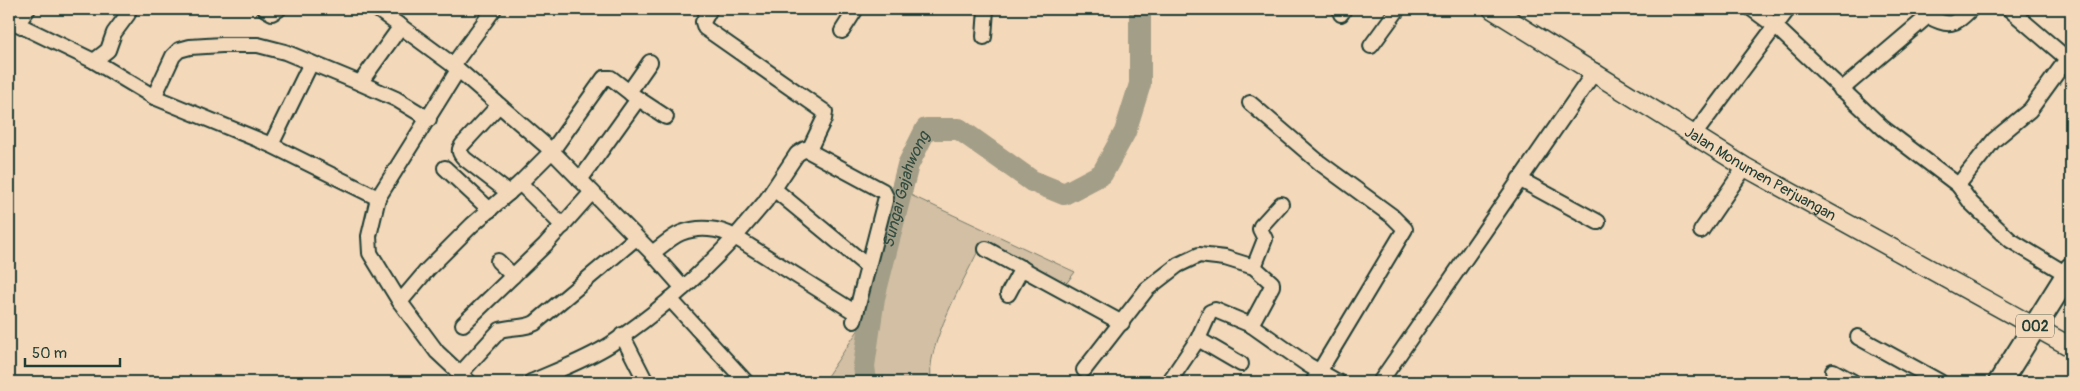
<svg xmlns="http://www.w3.org/2000/svg" width="2080" height="391" font-family="Pangolin,sans-serif">
	<style>
		.green { fill: #d2bfa4; stroke: #787e6c }
		.lines { fill: none; stroke-linecap: round; stroke-linejoin: round }
		.river { stroke: #a39e87; stroke-width: 22 }
		.minor-casing { stroke: #1f3d34; stroke-width: 18 }
		.tertiary-casing { stroke: #1f3d34; stroke-width: 21 }
		.primary-casing { stroke: #1f3d34; stroke-width: 26 }
		.minor { stroke: #f4d8ba; stroke-width: 14 }
		.tertiary { stroke: #f4d8ba; stroke-width: 18 }
		.primary { stroke: #f4d8ba; stroke-width: 22 }
		.labels { text-anchor: middle; stroke-width: 4.5; stroke-linejoin: round; paint-order: stroke }
		.shield { fill: #f4d8ba; stroke: #5f6c5c; stroke-width: 1 }
		.shield-label { font-size: 14px; font-weight: bold; fill: #1f3d34 }
		.street-label { font-size: 15px; fill: #1f3d34; stroke: #f4d8ba }
		.water-label { font-size: 16px; font-style: italic; fill: #334c40; stroke: #f4d8ba }
	</style>
	<rect width="100%" height="100%" fill="#f4d8ba"/>
	<filter id="ink" filterUnits="userSpaceOnUse"><feTurbulence type="fractalNoise" baseFrequency=".02" numOctaves="2"/><feDisplacementMap in="SourceGraphic" scale="10" xChannelSelector="R" yChannelSelector="G"/><feConvolveMatrix kernelMatrix="1 2 1 2 8 2 1 2 1" color-interpolation-filters="sRGB"/></filter>
	<g filter="url(#ink)">
		<path class="green" d="M902,191l173,81 -10,13 -83,-42c-14,30 -60,108 -50,139h-109l53,-78z"/>
		<g class="lines">
			<path class="river" id="s1" d="M866,382l-2,-16 10,-68 34,-133 18,-36h33l73,52 32,13 38,-20 23,-42 15,-48v-75"/>
			<g class="minor-casing">
				<g id="minor">
					<path d="M265,9l7,4 7,-4"/>
					<path d="M377,9l76,56 99,86 100,102c9,-6 19,-16 29,-20 18,-7 38,-5 54,4l30,-35 32,-48 8,-5 78,42 3,6 -32,124"/>
					<path d="M710,9l-7,13 2,6 120,84 -1,7 -15,31"/>
					<path d="M1752,9l23,17 108,102 75,57 13,18 39,37 58,35"/>
					<path d="M2009,9l62,53"/>
					<path d="M1341,14l3,-5"/>
					<path d="M9,20l85,41 60,36 117,48 107,53"/>
					<path d="M17,24l11,-15"/>
					<path d="M842,31l14,-22"/>
					<path d="M984,37l2,-28"/>
					<path d="M1371,46l27,-37"/>
					<path d="M94,61l14,-11 6,-17 14,-19"/>
					<path d="M453,65l41,-56"/>
					<path d="M458,70l-80,128 -9,38 1,17 30,49 37,50 32,30"/>
					<path d="M360,83l41,-57"/>
					<path d="M1841,90l87,-74c21,12 27,9 43,-7"/>
					<path d="M631,94l35,23"/>
					<path d="M154,97l19,-41 6,-6 11,-3 32,-2h36l27,7 75,31 36,16 33,20"/>
					<path d="M1250,103l70,60 72,53 13,13 -92,153"/>
					<path d="M499,105l-36,39c-5,6 -4,9 2,15l44,34"/>
					<path d="M1694,135l94,-126"/>
					<path d="M271,145l40,-82"/>
					<path d="M445,168l45,42"/>
					<path d="M1519,179l79,43"/>
					<path d="M580,180l58,-81"/>
					<path d="M520,183l43,43"/>
					<path d="M1958,185l36,-45 36,-30 37,-51"/>
					<path d="M774,189l93,77"/>
					<path d="M1701,231l44,-64"/>
					<path d="M986,249l136,74"/>
					<path d="M652,253l31,35"/>
					<path d="M498,261l15,15"/>
					<path d="M1254,267l11,-28 -5,-10 1,-3 20,-22"/>
					<path d="M1008,294l14,-26"/>
					<path d="M670,299l76,83"/>
					<path d="M400,302l28,-33 44,-44 48,-42 32,-32 52,-73h7l18,14 21,-30"/>
					<path d="M463,324l82,-79 47,-53"/>
					<path d="M622,335l24,47"/>
					<path d="M1858,337l82,45"/>
					<path d="M1198,339l43,25"/>
					<path d="M1084,370l63,-81 31,-24 21,-10 26,3 29,9 18,16v3l-21,39"/>
					<path d="M1833,371l20,11"/>
					<path d="M460,374l40,-44c12,-4 24,-1 35,-7l101,-85"/>
					<path d="M531,382c25,-11 57,-23 80,-38 45,-30 87,-67 124,-107l121,76"/>
					<path d="M1169,382l29,-43 12,-27 5,-2 36,15 57,40 30,17"/>
					<path d="M1380,382l215,-311"/>
				</g>
			</g>
			<g class="tertiary-casing">
				<g id="tertiary">
					<path id="s2" d="M1492,9l253,158 326,180"/>
				</g>
			</g>
			<g class="primary-casing">
				<path id="primary" d="M2000,382l71,-113"/>
			</g>
			<use href="#minor" class="minor"/>
			<use href="#tertiary" class="tertiary"/>
			<use href="#primary" class="primary"/>
		</g>
	</g>
	<g class="labels">
		<rect class="shield" x="2016" y="314.5" width="38" height="23" rx="4"/>
		<g class="shield-label">
			<text x="2035" y="331">002</text>
		</g>
		<g class="street-label">
			<text dy="5" stroke="none"><textPath href="#s2" startOffset="315">Jalan Monumen Perjuangan</textPath></text>
		</g>
		<g class="water-label">
			<text dy="6" stroke="none"><textPath href="#s1" startOffset="198">Sungai Gajahwong</textPath></text>
		</g>
	</g>
	<rect width="2080" height="391" fill="none" stroke="#f4d8ba" stroke-width="30"/>
	<rect x="15" y="15" width="2050" height="361" fill="none" stroke="#1f3d34" stroke-width="2" filter="url(#ink)"/>
	<path d="M25 358v8h95v-8" fill="none" stroke="#1f3d34" stroke-width="2.5"/>
	<text x="32" y="358" font-size="15" fill="#1f3d34" stroke="#f4d8ba" stroke-width="4" paint-order="stroke">50 m</text>
</svg>
